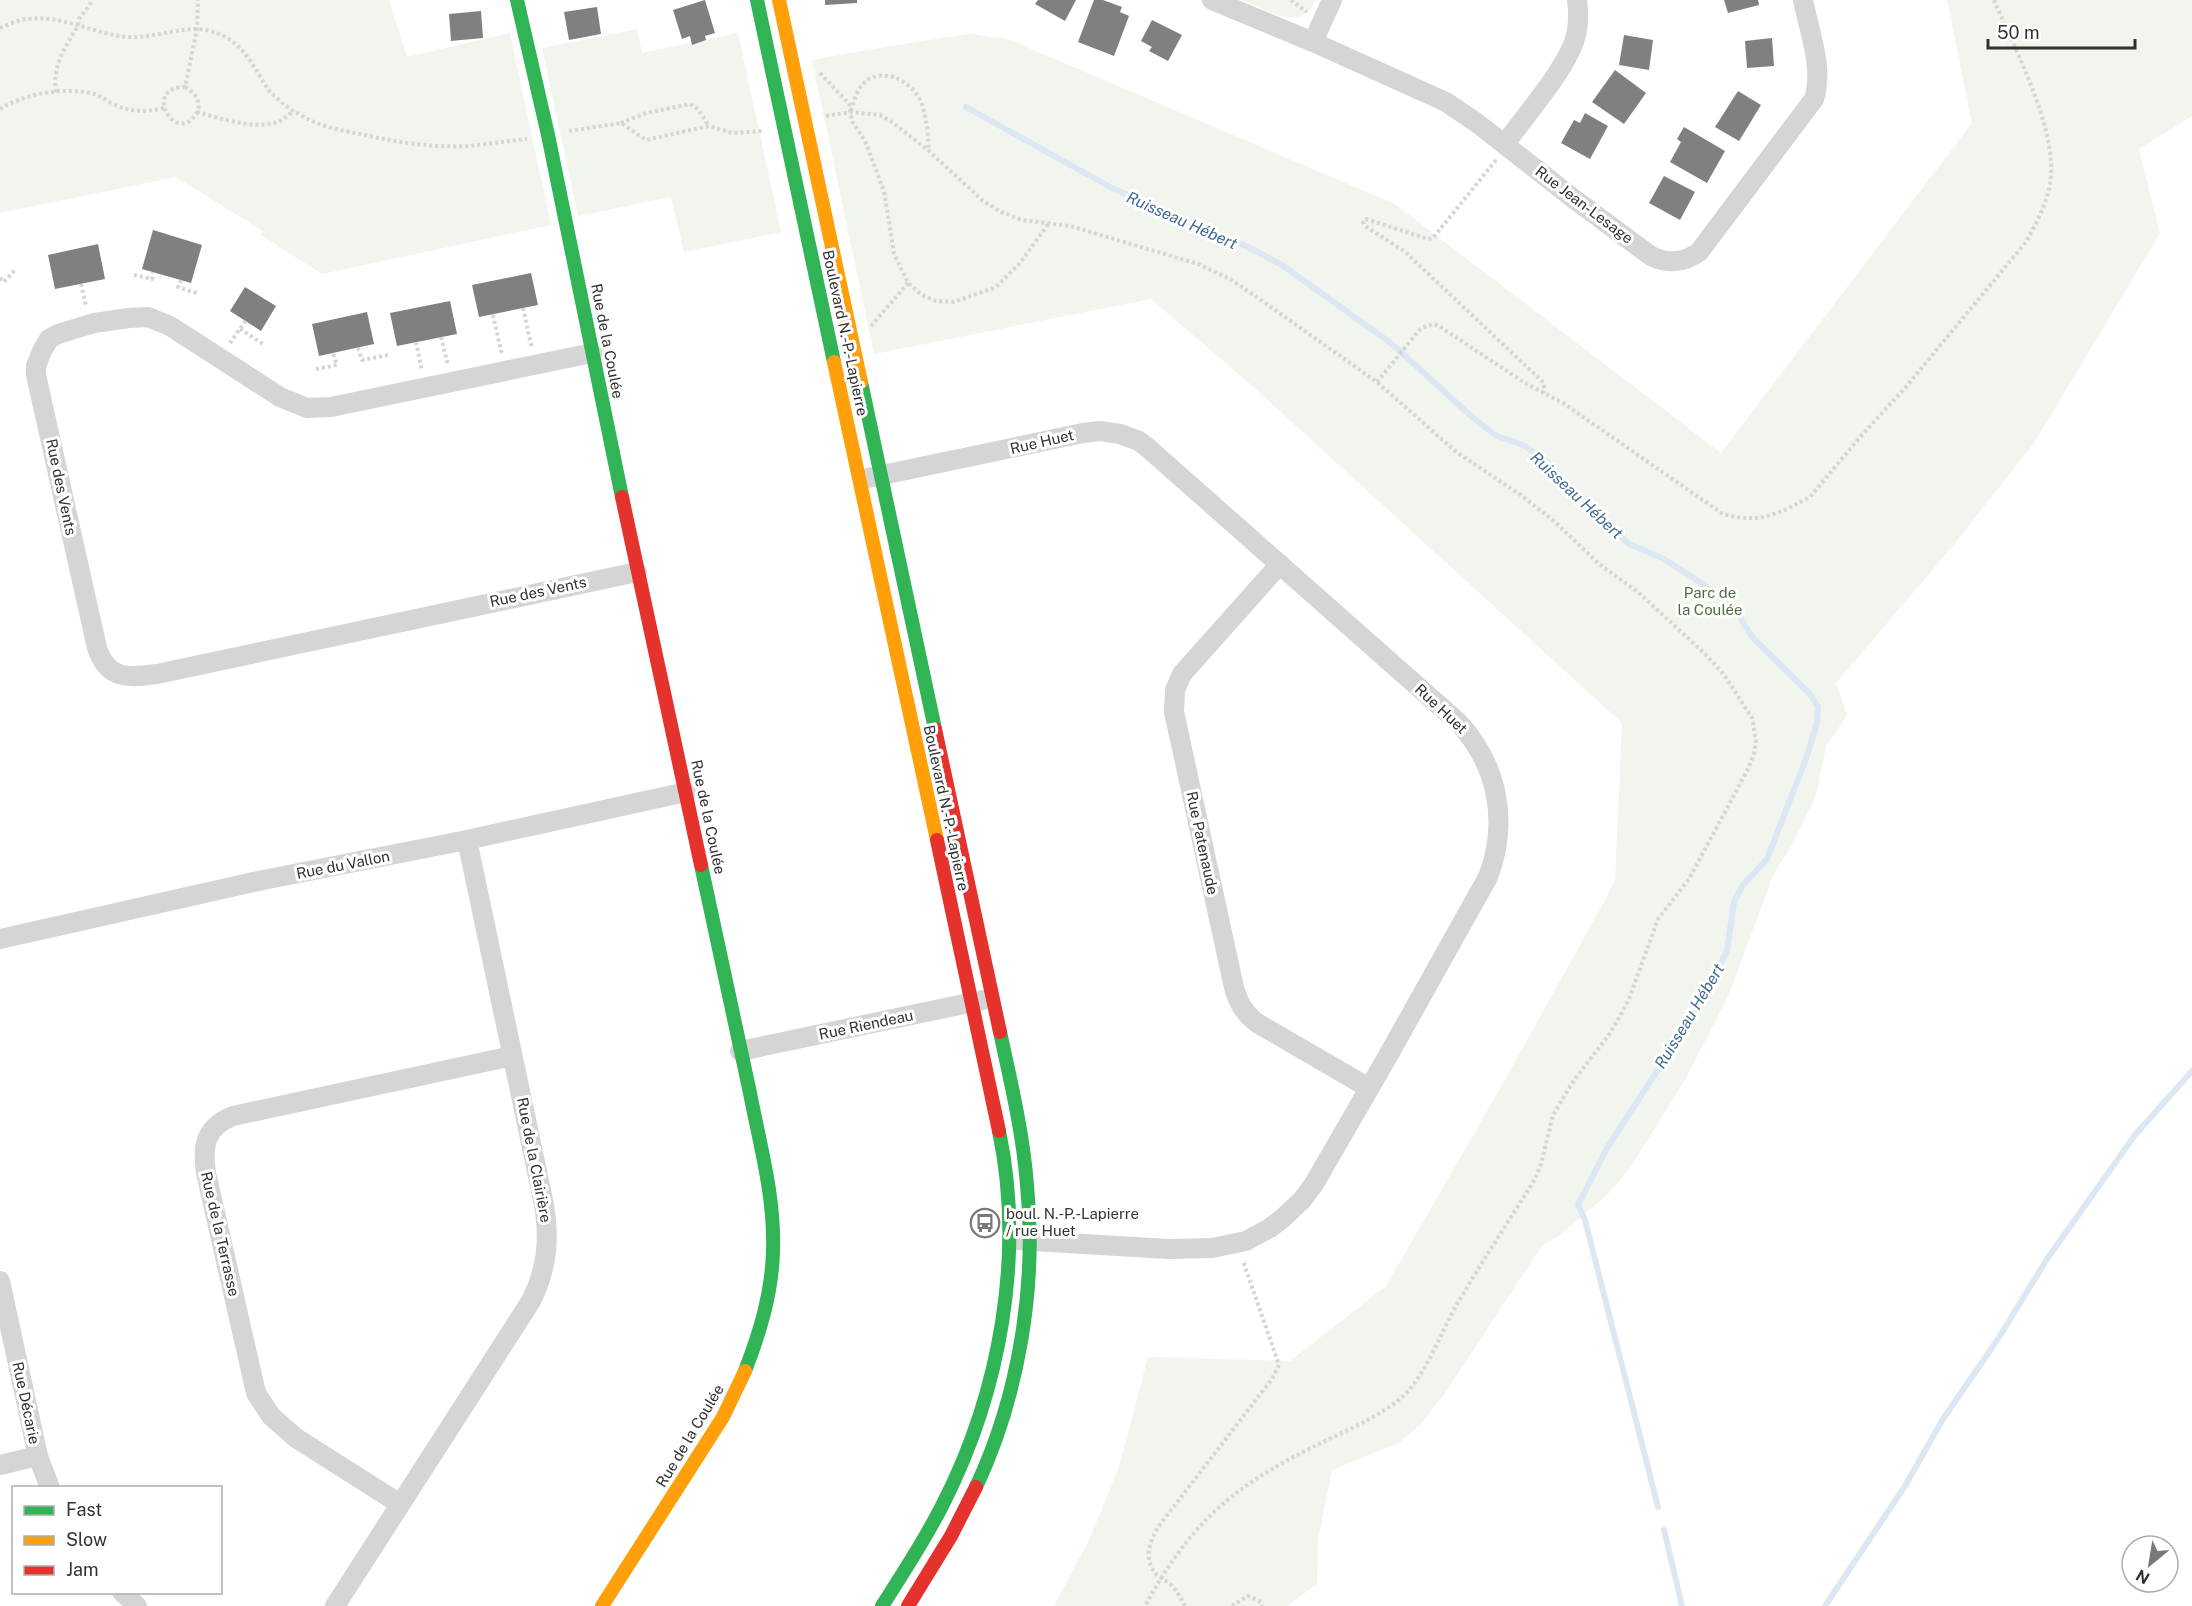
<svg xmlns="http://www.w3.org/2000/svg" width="2192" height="1606" font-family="'Public Sans',sans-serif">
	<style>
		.green { fill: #f1f5ed }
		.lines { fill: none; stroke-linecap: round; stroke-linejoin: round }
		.stream { stroke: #dbe7f2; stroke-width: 6 }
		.building { fill: #808080 }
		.path { stroke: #d5d5d5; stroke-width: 4; stroke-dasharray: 3 3; stroke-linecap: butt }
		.street { stroke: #d5d5d5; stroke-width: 20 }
		.fast { stroke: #30b455; stroke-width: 14 }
		.slow { stroke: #ff9f0a; stroke-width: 14 }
		.jam { stroke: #e5322d; stroke-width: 14 }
		.labels { text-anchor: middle; stroke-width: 6; stroke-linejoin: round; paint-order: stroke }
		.street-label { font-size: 15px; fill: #313131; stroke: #fff }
		.park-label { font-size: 15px; fill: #4f6d3d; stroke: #fff }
		.poi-label { font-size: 15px; fill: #313131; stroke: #fff; text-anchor: start }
		.water-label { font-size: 16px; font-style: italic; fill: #3d6b94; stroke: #fff }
	</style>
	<rect width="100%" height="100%" fill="#fff"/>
	<g class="green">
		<path d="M0,0h389l18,57 103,-24 41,192 -229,49 -61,-39 2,-4 -87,-54 -176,36z"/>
		<path d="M1243,0h73c-16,34 -48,10 -73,0z"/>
		<path d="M1947,0h245v116l-53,33 21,84 -126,210 -82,104 -116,136 11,32 -21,32 -10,48 -24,50 -18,28 -45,121 -44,86 -55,88 -23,27 -47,40 -18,11 -97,147 -25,32 -20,17 -68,28 -14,70 -1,44 -30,22h-233l35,-66 30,-73 29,-110 142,4 96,-75 111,-192 106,-190 12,-24 7,-157 -372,-339 -99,-85 -277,55 -62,-294 73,-13 84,-13 39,5 387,165 326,249 251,-330z"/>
		<path d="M637,29l5,24 96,-20 43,199 -97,20 -13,-55 -93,19 -36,-168z"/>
	</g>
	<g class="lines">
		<g class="stream">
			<path d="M966,107l146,81 136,59 34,18 110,79 79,72 24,19 30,11 22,16 58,61 24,21 33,14 38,24 37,31 16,25 57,56 8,13 -1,16 -11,36 -39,100 -24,26 -9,17 -7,49 -31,60 -89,137 -29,57 7,15 73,287"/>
			<path d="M1664,1530l18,76"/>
			<path d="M1825,1606l80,-120 38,-67 55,-80 49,-80 88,-124 57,-64"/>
		</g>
	</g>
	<g class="building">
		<path d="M705,0l10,33 -10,3 1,4 -14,5 -2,-9 -8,3 -9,-29z"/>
		<path d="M825,0h32v3l-32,2z"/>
		<path d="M1038,0h38l-11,21 -30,-17z"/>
		<path d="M1094,0h9l19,7 -2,5 9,4 -15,40 -36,-14z"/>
		<path d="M1724,0h34l1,5 -31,8z"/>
		<path d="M597,7l4,27 -32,6 -5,-28z"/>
		<path d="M481,11l2,27 -32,3 -2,-27z"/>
		<path d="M1152,20l30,15 -14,26 -19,-10 3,-4 -11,-6z"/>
		<path d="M1624,35l29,5 -4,30 -30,-5z"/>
		<path d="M1772,38l2,28 -27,2 -2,-27z"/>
		<path d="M1615,70l31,23 -22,31 -32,-22z"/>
		<path d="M1738,91l23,14 -22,36 -24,-14z"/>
		<path d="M1585,113l23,13 -18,33 -29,-16 13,-23 6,3z"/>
		<path d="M1684,127l41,24 -18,32 -37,-21 11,-20 -4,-3z"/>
		<path d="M1664,176l31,16 -15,28 -31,-17z"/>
		<path d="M153,230l49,15 -11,38 -49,-14z"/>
		<path d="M98,244l7,35 -50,10 -7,-34z"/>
		<path d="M531,273l7,32 -59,12 -7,-32z"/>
		<path d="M245,287l31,19 -15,25 -31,-20z"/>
		<path d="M450,301l7,33 -60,12 -7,-33z"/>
		<path d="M367,312l7,32 -55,12 -7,-32z"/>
	</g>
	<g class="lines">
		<g class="path">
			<path d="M1291,0l16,12"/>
			<path d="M0,28c8,-3 17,-8 26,-9 35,-5 67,15 101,18 39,2 69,-22 106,5 16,12 24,31 35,47 10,13 29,25 44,32 15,7 32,10 48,13 35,8 72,14 108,12 20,-2 39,-5 59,-7"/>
			<path d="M820,73l29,31 3,17 13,20 19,50 10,63 14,29 14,12 14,6 18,1 42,-15 24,-24 29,-40"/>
			<path d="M185,87c10,5 18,17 11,27 -20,32 -55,-27 -11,-27l12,-58 1,-29"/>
			<path d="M56,92c-4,-26 9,-45 22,-66l1,-7 14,-19"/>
			<path d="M0,109c25,-15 61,-22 90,-16 7,1 14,6 21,10 19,9 32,10 53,5"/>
			<path d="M851,111c3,-9 5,-19 11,-26 17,-20 49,-5 58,15 7,16 8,35 9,51"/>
			<path d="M197,112c23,6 53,17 77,11 8,-2 14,-7 20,-13"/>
			<path d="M826,116l25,-4 29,3 12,7 37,29 53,49 17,11 23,9 48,6 128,38 32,15 31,21 116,82 78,69 67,45 32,25 45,43 39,28 67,62 20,22 27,42 4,23 -2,13 -6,15 -59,110 -31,40 -29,80 -9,17 -12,20 -34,44 -21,35 -12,49 -6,15c-26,42 -54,84 -79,127 -16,28 -31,72 -56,93 -26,21 -62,35 -91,50 -80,40 -121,78 -164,157"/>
			<path d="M621,123l25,-10 44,-9 8,5 11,17"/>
			<path d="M569,131l52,-8 25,17 63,-14 23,7 32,-2"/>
			<path d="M1496,160l-63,78 -5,1 -62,-20 -3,3 2,4 39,25 140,132v10"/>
			<path d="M134,275l18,4 1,-7"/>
			<path d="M0,278l4,4 11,-12"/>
			<path d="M181,280l-3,7 21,7"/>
			<path d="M81,284l5,22"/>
			<path d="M523,308l9,41"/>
			<path d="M493,315l9,40"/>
			<path d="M871,326l37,-43"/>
			<path d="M240,329l23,15"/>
			<path d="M441,337l7,28"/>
			<path d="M416,342l6,29"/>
			<path d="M230,343l16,-23"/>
			<path d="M358,348l4,12 26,-5"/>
			<path d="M316,369l21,-4 -4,-12"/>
			<path d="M1377,382l44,-54 12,-4 6,2 86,57 38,20 160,111 18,4h19l23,-7 27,-14 50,-60 45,-49 121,-146c11,-20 24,-44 25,-68 3,-51 -37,-127 -57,-174"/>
			<path d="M1185,1606c-4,-7 -7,-14 -13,-20 -4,-5 -10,-7 -15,-11 -14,-15 -8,-32 1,-48l114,-148 7,-14 -36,-104"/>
			<path d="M1232,1606l16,-10 13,6 1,4"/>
		</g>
		<g class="street">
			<path d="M1212,0l101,42 133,60 31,21 97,76 77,57c16,8 33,7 48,-4l115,-153c10,-31 -5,-68 -11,-99"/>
			<path d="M1313,42l19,-42"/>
			<path d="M1505,144c20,-28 54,-67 67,-97 7,-15 7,-32 5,-47"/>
			<path d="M592,353l-261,54 -24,1 -27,-11 -110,-71 -22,-9 -19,1 -35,5 -36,11 -9,5 -7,12 -6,15v9l61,273c11,32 31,30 60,26l480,-102"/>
			<path d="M868,478l215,-45 17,-2 20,3 19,7 9,7 310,274c40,43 51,100 30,155l-99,177 -75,130 -12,16 -19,18 -13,10 -24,13 -34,7 -44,1 -151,-9"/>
			<path d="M1280,564l-98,110 -7,16 -1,22 59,271c4,18 10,29 24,40l112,65"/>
			<path d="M0,939l263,-59 204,-40 219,-48"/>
			<path d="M740,1051l243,-51"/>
			<path d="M0,1281l38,175 12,32"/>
			<path d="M0,1465l38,-9"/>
			<path d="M400,1504l-104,-66 -25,-22 -15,-23 -50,-220c-4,-27 -1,-46 27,-57l279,-60"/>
			<path d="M122,1592l15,14"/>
			<path d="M335,1606l196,-305c17,-34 19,-65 12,-101l-76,-360"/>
		</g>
		<g class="fast">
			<path d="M517,0l31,135 74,362"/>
			<path d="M757,0l77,362"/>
			<path d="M861,382l74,347"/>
			<path d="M701,865c16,76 32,152 49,228 10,52 25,105 23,158 -1,42 -13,81 -28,120"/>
			<path d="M976,1487c43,-91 61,-202 51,-302 -4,-52 -16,-102 -27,-153"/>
			<path d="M882,1606c21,-33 43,-66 61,-102 57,-112 82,-249 56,-373"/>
		</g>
		<g class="slow">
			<path d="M779,0l82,382"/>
			<path d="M834,362l103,478"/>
			<path d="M602,1606l121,-189 22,-46"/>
		</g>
		<g class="jam">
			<path d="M622,497l79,368"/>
			<path d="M935,729l65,303"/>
			<path d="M937,840l62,291"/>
			<path d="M908,1606l43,-70 25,-49"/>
		</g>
	</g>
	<defs>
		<g id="bus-ring" transform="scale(1.5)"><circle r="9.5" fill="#fff" stroke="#797979" stroke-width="1.5"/><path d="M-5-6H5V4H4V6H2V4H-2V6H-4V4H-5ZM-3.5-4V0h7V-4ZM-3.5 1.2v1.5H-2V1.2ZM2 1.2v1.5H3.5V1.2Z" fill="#797979"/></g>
	</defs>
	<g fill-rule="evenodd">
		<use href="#bus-ring" x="985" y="1223"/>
	</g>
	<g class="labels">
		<g class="street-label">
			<text transform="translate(1584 205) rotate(37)" y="5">Rue Jean-Lesage</text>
			<text transform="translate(845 333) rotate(78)" y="5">Boulevard N.-P.-Lapierre</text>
			<text transform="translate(607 341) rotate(79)" y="5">Rue de la Coulée</text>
			<text transform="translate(1042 442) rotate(-13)" y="5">Rue Huet</text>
			<text transform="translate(61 487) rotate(78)" y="5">Rue des Vents</text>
			<text transform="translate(538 592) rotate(-12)" y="5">Rue des Vents</text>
			<text transform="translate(1441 709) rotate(43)" y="5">Rue Huet</text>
			<text transform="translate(946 808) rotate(78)" y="5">Boulevard N.-P.-Lapierre</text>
			<text transform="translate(708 817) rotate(78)" y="5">Rue de la Coulée</text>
			<text transform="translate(1202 843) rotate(78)" y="5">Rue Patenaude</text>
			<text transform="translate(343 865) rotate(-11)" y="5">Rue du Vallon</text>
			<text transform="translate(866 1025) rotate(-12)" y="5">Rue Riendeau</text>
			<text transform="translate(534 1160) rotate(79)" y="5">Rue de la Clairière</text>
			<text transform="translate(220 1234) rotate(77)" y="5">Rue de la Terrasse</text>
			<text transform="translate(26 1403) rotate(78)" y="5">Rue Décarie</text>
			<text transform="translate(690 1436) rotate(-59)" y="5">Rue de la Coulée</text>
		</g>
		<g class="park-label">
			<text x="1710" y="598">Parc de<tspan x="1710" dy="17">la Coulée</tspan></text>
		</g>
		<g class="poi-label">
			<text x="1006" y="1219">boul. N.-P.-Lapierre<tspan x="1006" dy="17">/ rue Huet</tspan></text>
		</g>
		<g class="water-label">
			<text transform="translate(1182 220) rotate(24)" y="6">Ruisseau Hébert</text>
			<text transform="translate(1577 495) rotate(43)" y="6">Ruisseau Hébert</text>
			<text transform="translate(1689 1016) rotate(-59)" y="6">Ruisseau Hébert</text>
		</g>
	</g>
	<rect x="12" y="1486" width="210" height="108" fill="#ffffff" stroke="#adadad" stroke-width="1.5"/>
	<rect x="24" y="1506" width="30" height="9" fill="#30b455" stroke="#adadad" stroke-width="1.5"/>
	<text x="66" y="1516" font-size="18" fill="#313131">Fast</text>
	<rect x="24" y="1536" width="30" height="9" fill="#ff9f0a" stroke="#adadad" stroke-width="1.5"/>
	<text x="66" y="1546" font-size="18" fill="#313131">Slow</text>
	<rect x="24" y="1566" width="30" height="9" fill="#e5322d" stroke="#adadad" stroke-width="1.5"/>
	<text x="66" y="1576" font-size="18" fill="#313131">Jam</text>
	<g transform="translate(2150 1564) rotate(210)"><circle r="28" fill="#ffffff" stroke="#adadad" stroke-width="1.5"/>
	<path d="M0-4.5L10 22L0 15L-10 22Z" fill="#797979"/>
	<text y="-9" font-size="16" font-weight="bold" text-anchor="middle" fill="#313131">N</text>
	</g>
	<path d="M1988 39v9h147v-9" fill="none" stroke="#313131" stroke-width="3"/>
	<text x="1997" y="39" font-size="18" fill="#313131" stroke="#ffffff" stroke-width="4.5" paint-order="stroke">50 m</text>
</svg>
